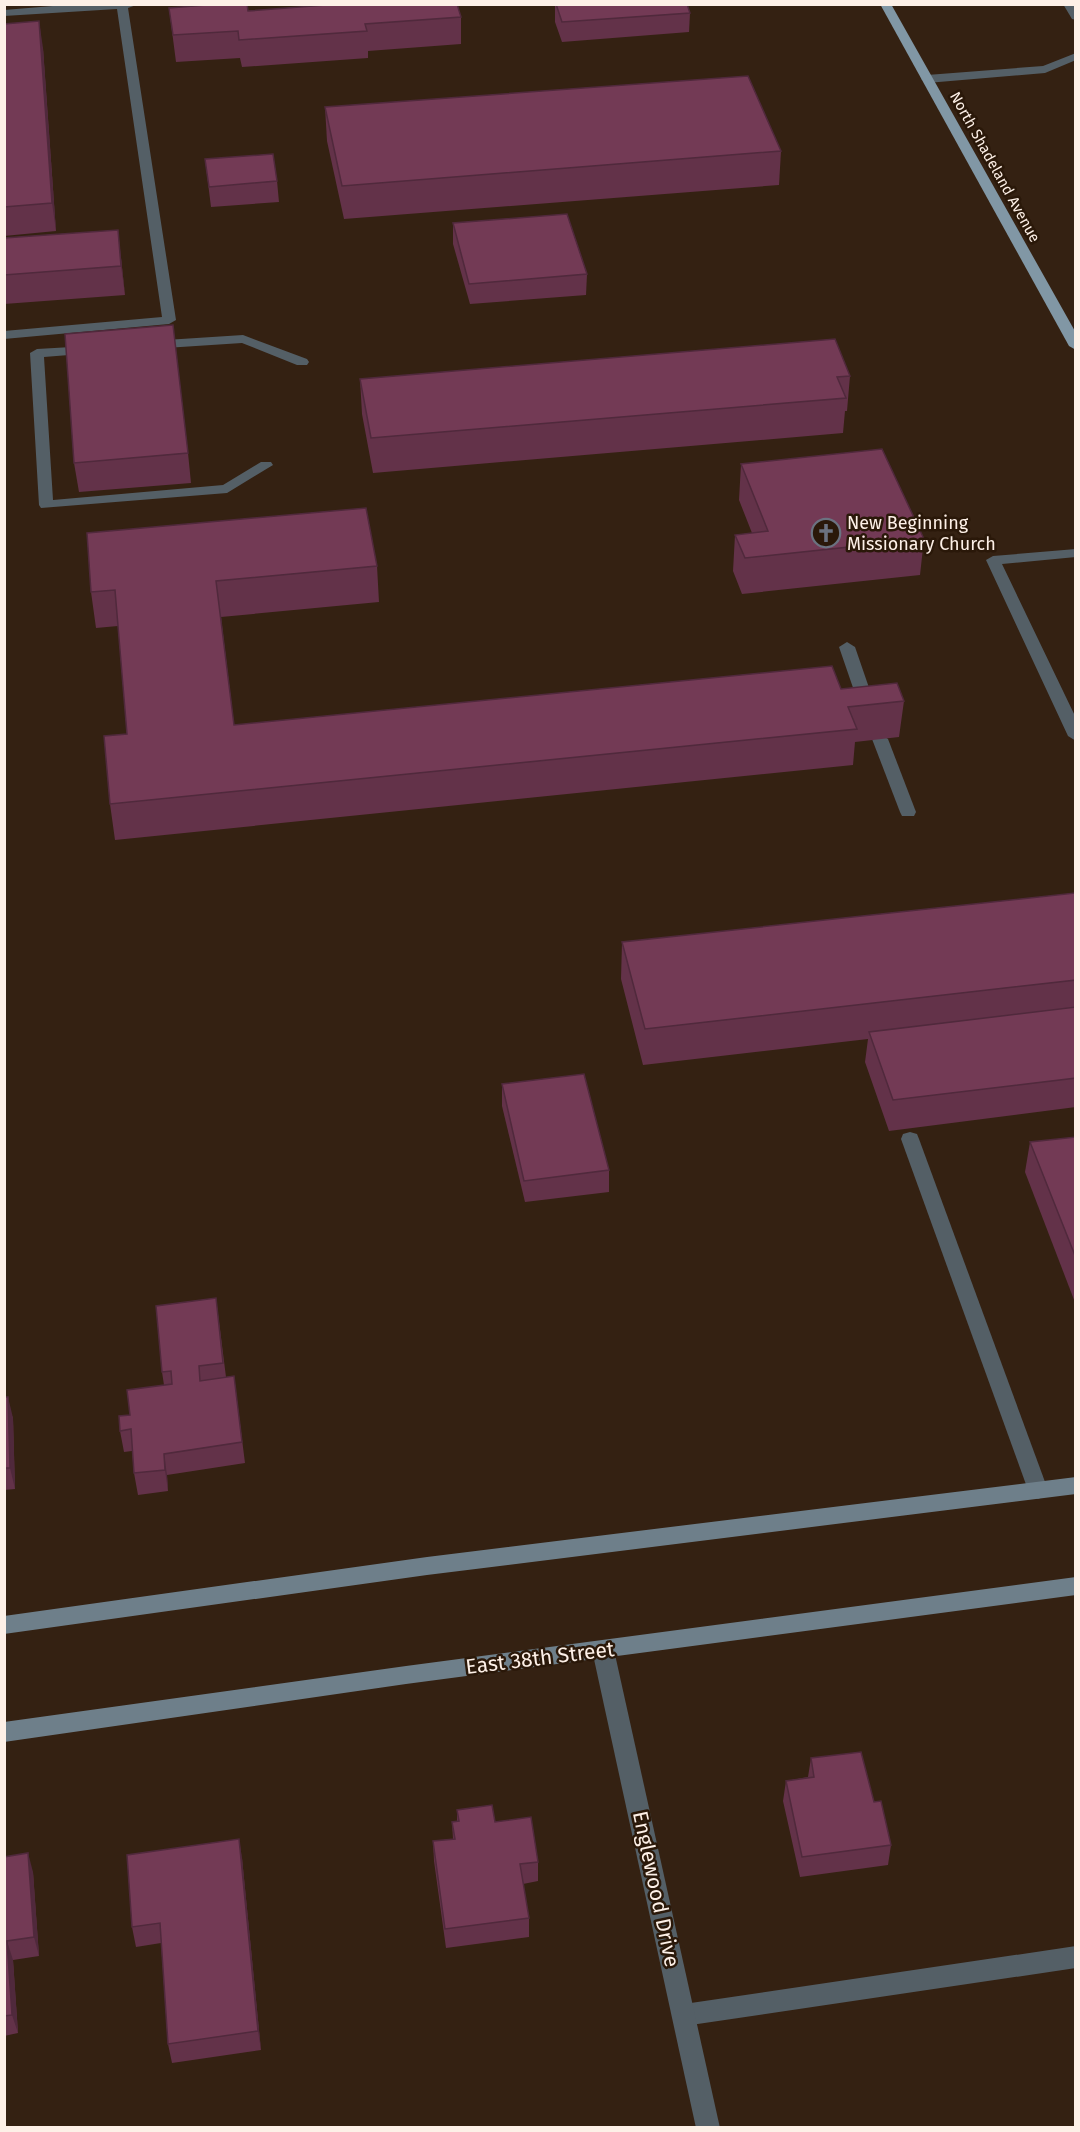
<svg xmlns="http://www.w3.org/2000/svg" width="1080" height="2132" font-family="'Fira Sans',sans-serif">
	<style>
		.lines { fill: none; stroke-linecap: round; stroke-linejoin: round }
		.lane { fill: #545f66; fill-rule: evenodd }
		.street { fill: #545f66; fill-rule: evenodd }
		.secondary { fill: #6e7f8a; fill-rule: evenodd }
		.primary { fill: #8197a5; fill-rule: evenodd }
		.wall { fill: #633249 }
		.shaded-wall { fill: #50293c }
		.building { fill: #733a55; stroke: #50293c; stroke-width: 1.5 }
		.labels { text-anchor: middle; stroke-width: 5; stroke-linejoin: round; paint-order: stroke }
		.far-street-label { font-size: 15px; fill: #fdf0e7; stroke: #2a1809 }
		.poi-label { font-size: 18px; fill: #fdf0e7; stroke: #2a1809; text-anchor: start }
		.near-street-label { font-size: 21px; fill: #fdf0e7; stroke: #2a1809 }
	</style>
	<rect width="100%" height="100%" fill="#342112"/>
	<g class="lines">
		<g class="lane">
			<path d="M1063,4h11l2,16 -4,-1z"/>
			<path d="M1076,53v7l-31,13 -118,10 -6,-4 6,-4 116,-9z"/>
			<path d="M243,335l64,24 2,3 -2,3h-10l-55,-22 -92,6 -7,-4 7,-4z"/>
			<path d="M89,346l5,1 2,3 -2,3 -50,4 9,143 170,-15 38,-23h10l2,3 -46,28 -186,15 -2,-3 -9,-152 7,-4z"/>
			<path d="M1076,549v8l-74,7 74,154v23l-8,-5 -82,-176 7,-4z"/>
			<path d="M847,642l8,5 21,61 -2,4 -6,1 -8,-5 -21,-61z"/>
			<path d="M880,734l8,5 28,73 -2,4h-12l-2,-4 -28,-73z"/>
			<path d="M910,1132l7,2 2,5 129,351 -3,6 -7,3 -7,-3 -3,-6 -127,-351 2,-5z"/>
			<path d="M1076,1946v22l-392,58 -8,-3 -4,-8 4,-8 8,-3z"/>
		</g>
		<g class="street">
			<path d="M77,4h62l-11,4 48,312 -7,4 -165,15v-8l158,-14 -45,-308 -113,7v-6z"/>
			<path d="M603,1641l8,2 3,7 106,478h-24l-104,-478 3,-7z"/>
		</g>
		<g class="secondary">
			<path d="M1076,1477v17l-649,81 -423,59v-18l423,-59z"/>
			<path d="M1076,1577v18l-670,89 -402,58v-20l402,-56z"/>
		</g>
		<path class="primary" d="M880,4h11l185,329v17l-7,-4z"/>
	</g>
	<g class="wall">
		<path d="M555,4h132l3,9 -1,19 -127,10 -7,-20z"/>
		<path d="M169,8l292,9v27l-93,7v7l-126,9 -2,-9 -64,4z"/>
		<path d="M4,24l39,24 13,183 -52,5z"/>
		<path d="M325,107l456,44 -2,34 -435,34 -17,-78z"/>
		<path d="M205,159l72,22 2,21 -68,5z"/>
		<path d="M453,223l134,51 -1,21 -116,9 -17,-60z"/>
		<path d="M4,238l117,20 4,37 -121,9z"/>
		<path d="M850,376l-3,35h-2l-2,22 -470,40 -11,-59 -2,-35z"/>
		<path d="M188,453l3,30 -112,9 -5,-29z"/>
		<path d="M741,464l183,75 -4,36 -178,19 -9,-23 2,-36 17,-2 -13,-33z"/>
		<path d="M377,566l2,36 -158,15 13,108 607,-36 63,12 -5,36 -44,5 -2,23 -738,75 -5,-36 17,-70 -9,-108 -22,2 -5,-36z"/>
		<path d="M1076,894v213l-187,24 -24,-69 3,-23 -225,26 -22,-86 1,-37z"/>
		<path d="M502,1084l107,86v22l-84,10 -23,-96z"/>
		<path d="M1076,1137v168l-51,-133 5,-30z"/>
		<path d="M216,1298l10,79 8,-1 11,87 -78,12 1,16 -30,4 -4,-22 -2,-22 -8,1 -4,-21 10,-16 34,-30 -2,-13z"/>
		<path d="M4,1397l9,21 2,71 -11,1z"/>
		<path d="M811,1758l63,44 17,43 -3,20 -88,12 -17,-76 3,-20 22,-4z"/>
		<path d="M457,1810l38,12 43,40v19l-15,3 6,34v19l-83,11 -12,-87 -1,-20 20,-2 -1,-17 5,-1z"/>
		<path d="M4,1857l29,15 6,84 -26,4 5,73 -14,3z"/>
		<path d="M242,1858l19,192 -89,13 -4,-19 -7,-101 -25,4 -4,-20z"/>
	</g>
	<g class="shaded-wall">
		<path d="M39,21l4,27 13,183 -4,-28z"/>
		<path d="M118,230l3,28 4,37 -4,-29z"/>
		<path d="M8,1397l5,21 2,71 -5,-21z"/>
		<path d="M164,1454l3,21 1,16 -3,-21z"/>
		<path d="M239,1839l3,19 19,192 -3,-19z"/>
		<path d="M28,1853l5,19 6,84 -5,-19z"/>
		<path d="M7,1941l6,19 5,73 -6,-18z"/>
	</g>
	<g class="building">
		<path d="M219,4h28l1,7 91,-7h118l4,13 -96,7 2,7 -128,9 -1,-9 -65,4 -4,-27z"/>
		<path d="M556,4h131l3,9 -128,9z"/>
		<path d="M39,21l13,182 -48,4v-183z"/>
		<path d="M748,76l33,75 -439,35 -17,-79z"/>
		<path d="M273,154l4,27 -68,6 -4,-28z"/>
		<path d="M567,214l20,60 -118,10 -16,-61z"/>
		<path d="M118,230l3,36 -117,9v-37z"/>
		<path d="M173,325l15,128 -114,10 -9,-129z"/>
		<path d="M835,339l15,37 -13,1 9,21 -475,40 -11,-59z"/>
		<path d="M882,449l42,90 -179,19 -10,-23 33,-4 -27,-67z"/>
		<path d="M366,508l11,58 -161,15 18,144 598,-59 9,23 56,-6 7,18 -56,6 9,22 -747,75 -6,-68 23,-2 -12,-144 -24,2 -4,-59z"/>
		<path d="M1075,893l1,87 -431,49 -23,-87z"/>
		<path d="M1076,1007v71l-183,22 -24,-68z"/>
		<path d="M584,1074l25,96 -85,11 -22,-97z"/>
		<path d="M1076,1137v121l-46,-116z"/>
		<path d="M216,1298l7,65 -24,3 1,15 34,-5 8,66 -78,12 1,16 -31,3 -3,-44 -11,2 -1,-15 11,-1 -3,-25 45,-6 -1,-13 -9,1 -6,-66z"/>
		<path d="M4,1397h4l2,71h-6z"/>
		<path d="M861,1752l13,50 7,-1 10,44 -89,12 -16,-76 28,-4 -3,-19z"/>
		<path d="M492,1805l3,17 36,-5 7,45 -18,2 9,54 -84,11 -12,-88 22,-2 -3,-17 7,-1 -2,-11z"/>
		<path d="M239,1839l19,192 -90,13 -8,-121 -28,4 -5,-72z"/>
		<path d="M28,1853l6,84 -27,4 5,74 -8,1v-159z"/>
	</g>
	<defs>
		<g id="church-ring" transform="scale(1.5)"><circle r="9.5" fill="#2a1809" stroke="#6b7280" stroke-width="1.5"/><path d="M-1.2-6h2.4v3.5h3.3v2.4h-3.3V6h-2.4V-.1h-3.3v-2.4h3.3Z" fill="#6b7280"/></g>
	</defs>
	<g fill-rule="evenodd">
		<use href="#church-ring" x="826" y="533"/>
	</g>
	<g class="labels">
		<g class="far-street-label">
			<text transform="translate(995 167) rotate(61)" y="5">North Shadeland Avenue</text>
		</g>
		<g class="poi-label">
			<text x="847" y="529">New Beginning<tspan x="847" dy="21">Missionary Church</tspan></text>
		</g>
		<g class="near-street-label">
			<text transform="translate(540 1658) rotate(-7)" y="7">East 38th Street</text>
			<text transform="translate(656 1889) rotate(78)" y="7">Englewood Drive</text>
		</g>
	</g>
	<rect width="1080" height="2132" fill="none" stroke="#fdf0e7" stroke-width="12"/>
</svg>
